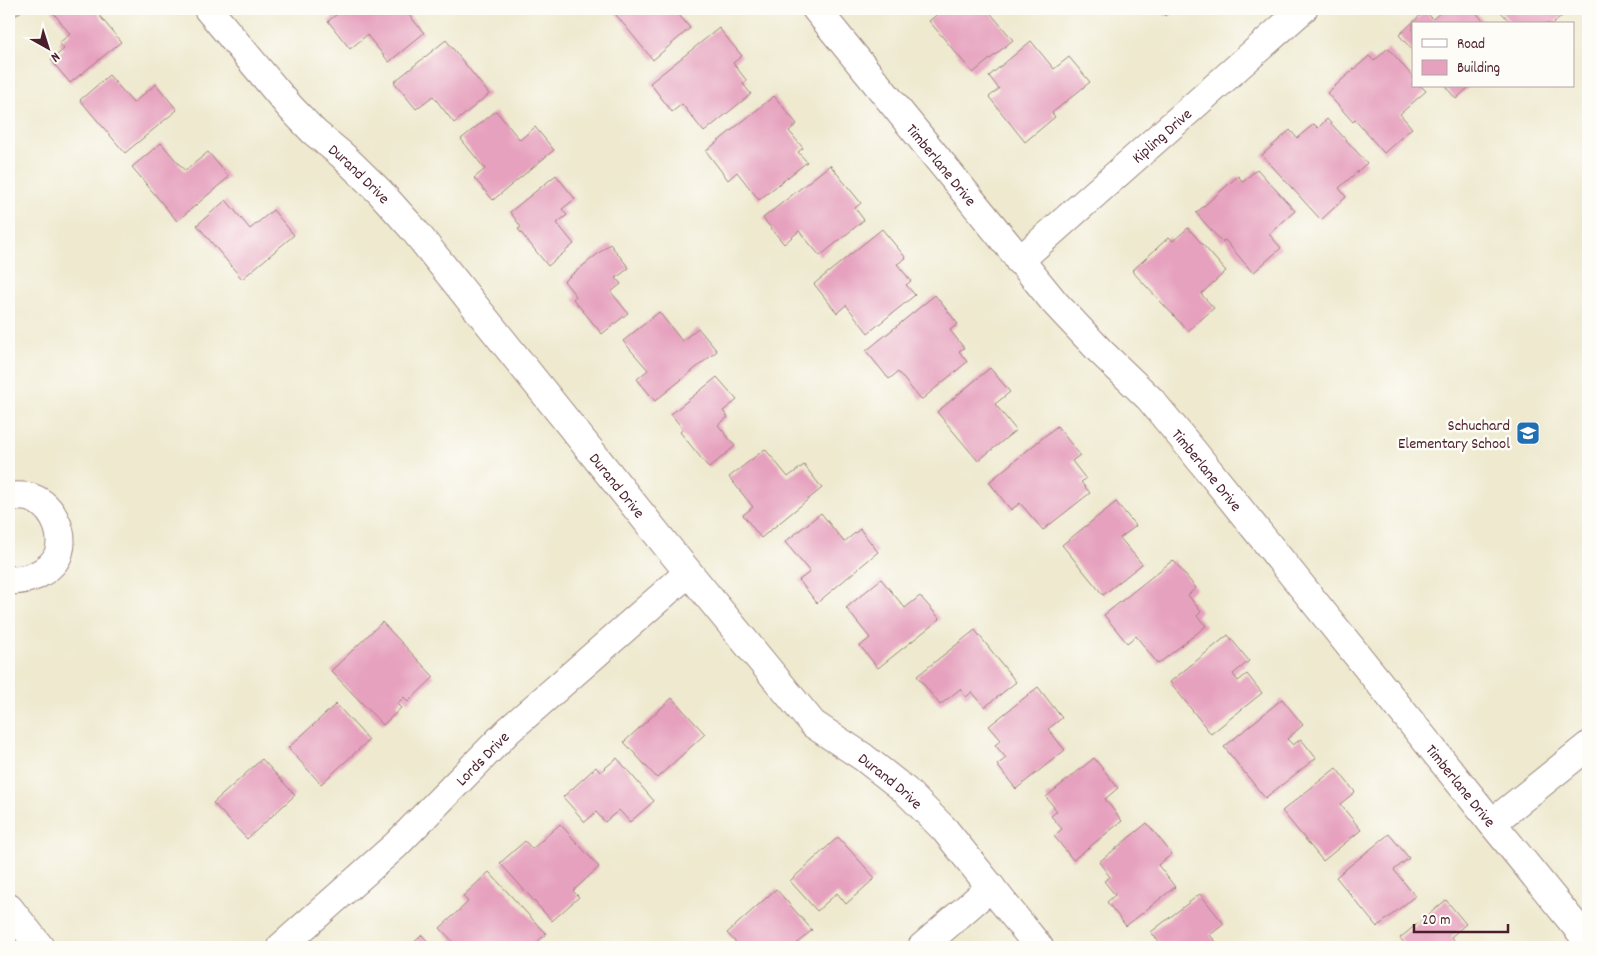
<svg xmlns="http://www.w3.org/2000/svg" width="1597" height="956" font-family="Dekko,sans-serif">
	<style>
		.building { fill: #e6a1be }
		.lines { fill: none; stroke-linecap: round; stroke-linejoin: round }
		.minor-casing { stroke: #9c847d; stroke-width: 30 }
		.minor { stroke: #fff; stroke-width: 28 }
		.labels { text-anchor: middle; stroke-width: 5; stroke-linejoin: round; paint-order: stroke }
		.street-label { font-size: 16px; fill: #4a1f2b; stroke: #fdfcf7 }
		.poi-label { font-size: 16px; fill: #4a1f2b; stroke: #fdfcf7; text-anchor: end }
	</style>
	<rect width="100%" height="100%" fill="#fdfcf7"/>
	<filter id="ink" filterUnits="userSpaceOnUse"><feTurbulence type="fractalNoise" baseFrequency=".02" numOctaves="2"/><feDisplacementMap in="SourceGraphic" scale="10" xChannelSelector="R" yChannelSelector="G"/><feConvolveMatrix kernelMatrix="1 2 1 2 8 2 1 2 1" color-interpolation-filters="sRGB"/></filter>
	<filter id="wash" filterUnits="userSpaceOnUse"><feTurbulence type="fractalNoise" baseFrequency=".0096" numOctaves="4" result="noise"/><feDisplacementMap in="SourceGraphic" scale="20" xChannelSelector="R" yChannelSelector="G"/><feGaussianBlur stdDeviation="1.12" result="paint"/><feColorMatrix in="noise" values="0 0 0 0 0 0 0 0 0 0 0 0 0 0 0 0 0 1.4 0 .05"/><feComposite in="paint" operator="in"/></filter>
	<g filter="url(#wash)">
		<rect width="100%" height="100%" fill="#eee9cf"/>
		<g id="blocks">
			<g class="building">
				<path d="M9,9h15l-9,7z"/>
				<path d="M54,9h40l27,33 -51,41 -19,-23 13,-11 -5,-6 11,-9 -18,-23z"/>
				<path d="M344,9h60l20,24 -35,29 -22,-27 -17,14 -22,-28z"/>
				<path d="M613,9h61l16,19 -37,32 -41,-50z"/>
				<path d="M944,9h43l26,31 -40,33 -44,-52z"/>
				<path d="M1159,9h15l-9,7z"/>
				<path d="M1444,9h29l13,15h-73v27l-14,-16 26,-24 8,8z"/>
				<path d="M1503,9h67l-17,15h-41l-12,-13z"/>
				<path d="M719,28l23,28 -9,7 14,18 -4,3 8,10 -47,38 -22,-28 -10,8 -22,-29z"/>
				<path d="M446,40l43,54 -35,29 -21,-27 -17,13 -22,-27z"/>
				<path d="M1031,41l23,28 15,-12 21,25 -38,31 3,4 -30,25 -36,-45 10,-8 -10,-13z"/>
				<path d="M1388,48l25,29v9h8l5,5 -26,23 12,14 -28,25 -29,-33 -2,2 -26,-29 42,-37 5,5z"/>
				<path d="M109,75l24,28 23,-19 21,26 -52,43 -45,-53z"/>
				<path d="M1445,86h25l-14,13z"/>
				<path d="M774,96l23,28 -8,7 14,17 -5,4 9,10 -48,38 -22,-28 -9,8 -22,-29z"/>
				<path d="M496,111l24,29 15,-13 19,23 -61,50 -19,-22 11,-9 -24,-30z"/>
				<path d="M1327,119l40,44 -28,25 7,9 -25,23 -59,-65 28,-25 7,8 17,-14 4,4z"/>
				<path d="M161,143l24,28 23,-19 21,25 -52,44 -45,-54z"/>
				<path d="M830,165l31,38 -6,5 9,12 -44,36 -21,-25 -15,13 -21,-26z"/>
				<path d="M1257,169l38,42 -26,23 12,14 -28,25 -28,-33 -3,2 -26,-29 42,-37 5,6z"/>
				<path d="M556,175l19,24 -13,10 5,6 -10,8 17,21 -26,22 -30,-37 3,-2 -11,-15z"/>
				<path d="M226,200l24,29 23,-19 21,25 -52,44 -45,-54z"/>
				<path d="M1188,228l38,43 -25,23 13,14 -26,23 -56,-60 37,-34 4,4z"/>
				<path d="M882,229l24,29 -9,6 14,17 -5,4 9,10 -47,38 -22,-28 -9,8 -23,-29z"/>
				<path d="M610,244l19,24 -13,10 5,6 -10,8 17,21 -26,21 -29,-35 3,-3 -12,-15z"/>
				<path d="M935,295l23,29 -8,6 14,18 -5,3 8,11 -46,38 -23,-28 -9,7 -23,-28z"/>
				<path d="M659,312l23,29 16,-13 19,23 -62,50 -18,-22 11,-9 -25,-29z"/>
				<path d="M990,368l20,24 -15,12 21,26 -38,31 -41,-49z"/>
				<path d="M717,377l20,23 -14,11 5,6 -10,8 17,21 -26,22 -29,-36 3,-3 -12,-15z"/>
				<path d="M1057,426l23,29 -8,6 14,18 -5,3 9,11 -47,37 -23,-27 -9,7 -22,-28z"/>
				<path d="M765,449l23,28 16,-12 18,23 -61,50 -18,-23 10,-8 -24,-30z"/>
				<path d="M1116,502l20,24 -16,12 22,26 -39,31 -41,-50z"/>
				<path d="M821,513l23,29 16,-13 18,23 -61,51 -18,-23 11,-8 -25,-30z"/>
				<path d="M1173,560l23,28 -8,7 13,17 -4,4 9,10 -48,38 -22,-28 -9,7 -23,-28z"/>
				<path d="M881,579l24,29 15,-12 20,23 -62,49 -18,-22 10,-8 -24,-30z"/>
				<path d="M382,622l52,55 -26,25 -4,-5 -7,7 4,4 -18,17 -52,-54z"/>
				<path d="M975,630l41,52 -31,25 -13,-15 -6,5 -6,-8 -20,16 -23,-29z"/>
				<path d="M1228,635l21,26 -16,13 5,7 9,-7 15,19 -51,41 -41,-52z"/>
				<path d="M1038,687l24,31 -14,11 17,21 -49,39 -19,-24 9,-7 -11,-13 6,-5 -12,-14z"/>
				<path d="M672,698l33,36 -48,44 -33,-36z"/>
				<path d="M1282,699l21,26 -16,14 6,6 8,-6 15,19 -51,40 -41,-51z"/>
				<path d="M336,704l33,36 -48,44 -33,-36z"/>
				<path d="M617,758l37,43 -24,21 -11,-12 -14,12 -9,-10 -11,10 -22,-25 33,-30 4,5z"/>
				<path d="M1094,758l24,30 -13,11 17,22 -49,39 -19,-24 8,-7 -11,-13 6,-5 -11,-14z"/>
				<path d="M262,759l33,36 -48,44 -34,-36z"/>
				<path d="M1336,768l19,24 -15,12 21,26 -38,31 -41,-50z"/>
				<path d="M1147,823l25,31 -14,11 17,22 -49,39 -19,-24 8,-7 -11,-14 6,-4 -11,-15z"/>
				<path d="M560,824l39,43 -26,24 6,6 -27,24 -52,-58 25,-22 7,8z"/>
				<path d="M1389,834l20,24 -15,12 21,26 -38,31 -41,-50z"/>
				<path d="M838,837l37,41 -29,26 -9,-11 -20,18 -27,-30z"/>
				<path d="M489,872l57,62 -14,13h-74l-18,-19 28,-26 -5,-6z"/>
				<path d="M776,889l36,41 -19,17h-18l-2,-1 -1,1h-32l-13,-14z"/>
				<path d="M1200,894l24,30 -14,11 10,12h-57l-12,-15z"/>
				<path d="M1446,900l20,24 -15,13 8,10h-52l-7,-9z"/>
				<path d="M422,935l11,12h-24z"/>
			</g>
		</g>
	</g>
	<g filter="url(#ink)">
		<use href="#blocks" fill-opacity="0" stroke="#9c847d" stroke-width="1"/>
		<g class="lines">
			<g class="minor-casing">
				<g id="minor">
					<path id="s1" d="M208,9l82,98 24,25 28,23 38,37 34,38 252,315 147,179 50,33 42,33 40,40 94,117"/>
					<path id="s2" d="M816,9l239,294 46,49 49,47 43,52 299,372 96,118"/>
					<path id="s3" d="M1019,261l284,-252"/>
					<path d="M9,497c6,-1 13,-1 19,0 23,5 37,34 31,55 -3,11 -14,19 -24,24 -8,3 -17,5 -26,4"/>
					<path d="M1492,823l96,-77"/>
					<path d="M9,908l31,39"/>
					<path id="s4" d="M281,947l115,-102 113,-115 179,-157"/>
					<path d="M922,947l69,-60"/>
				</g>
			</g>
			<use href="#minor" class="minor"/>
		</g>
	</g>
	<defs>
		<g id="school-square" transform="scale(1.25)"><rect x="-9" y="-9" width="18" height="18" rx="4" fill="#1f6fb2" stroke="#fdfcf7"/><path d="M0-5L7-2L0 1L-7-2ZM-4 1L0 2.5L4 1V4Q0 6-4 4Z" fill="#fff"/></g>
	</defs>
	<g fill-rule="evenodd">
		<use href="#school-square" x="1528" y="433"/>
	</g>
	<g class="labels">
		<g class="street-label">
			<text dy="6" stroke="none"><textPath href="#s3" startOffset="190">Kipling Drive</textPath></text>
			<text dy="6" stroke="none"><textPath href="#s2" startOffset="200">Timberlane Drive</textPath></text>
			<text dy="6" stroke="none"><textPath href="#s1" startOffset="224">Durand Drive</textPath></text>
			<text dy="6" stroke="none"><textPath href="#s2" startOffset="605">Timberlane Drive</textPath></text>
			<text dy="6" stroke="none"><textPath href="#s1" startOffset="629">Durand Drive</textPath></text>
			<text dy="6" stroke="none"><textPath href="#s4" startOffset="276">Lords Drive</textPath></text>
			<text dy="6" stroke="none"><textPath href="#s1" startOffset="1034">Durand Drive</textPath></text>
			<text dy="6" stroke="none"><textPath href="#s2" startOffset="1010">Timberlane Drive</textPath></text>
		</g>
		<g class="poi-label">
			<text x="1510" y="430">Schuchard<tspan x="1510" dy="18">Elementary School</tspan></text>
		</g>
	</g>
	<rect width="1597" height="956" fill="none" stroke="#fdfcf7" stroke-width="30"/>
	<rect x="1412" y="22" width="162" height="65" fill="#fdfcf7" stroke="#b5a4a5"/>
	<rect x="1422" y="39" width="25" height="8" fill="#ffffff" stroke="#b5a4a5"/>
	<text x="1457" y="48" font-size="15" fill="#4a1f2b">Road</text>
	<rect x="1422" y="60" width="25" height="15" fill="#e6a1be" stroke="#b5a4a5"/>
	<text x="1457" y="72" font-size="15" fill="#4a1f2b">Building</text>
	<g transform="translate(48 48) rotate(141)" stroke="#fdfcf7" stroke-width="4" paint-order="stroke">
	<path d="M0-4L9 19L0 12L-9 19Z" fill="#4a1f2b"/>
	<text y="-8" font-size="14" font-weight="bold" text-anchor="middle" fill="#4a1f2b">N</text>
	</g>
	<path d="M1414 924v8h94v-8" fill="none" stroke="#4a1f2b" stroke-width="2.5"/>
	<text x="1422" y="924" font-size="15" fill="#4a1f2b" stroke="#fdfcf7" stroke-width="4" paint-order="stroke">20 m</text>
</svg>
